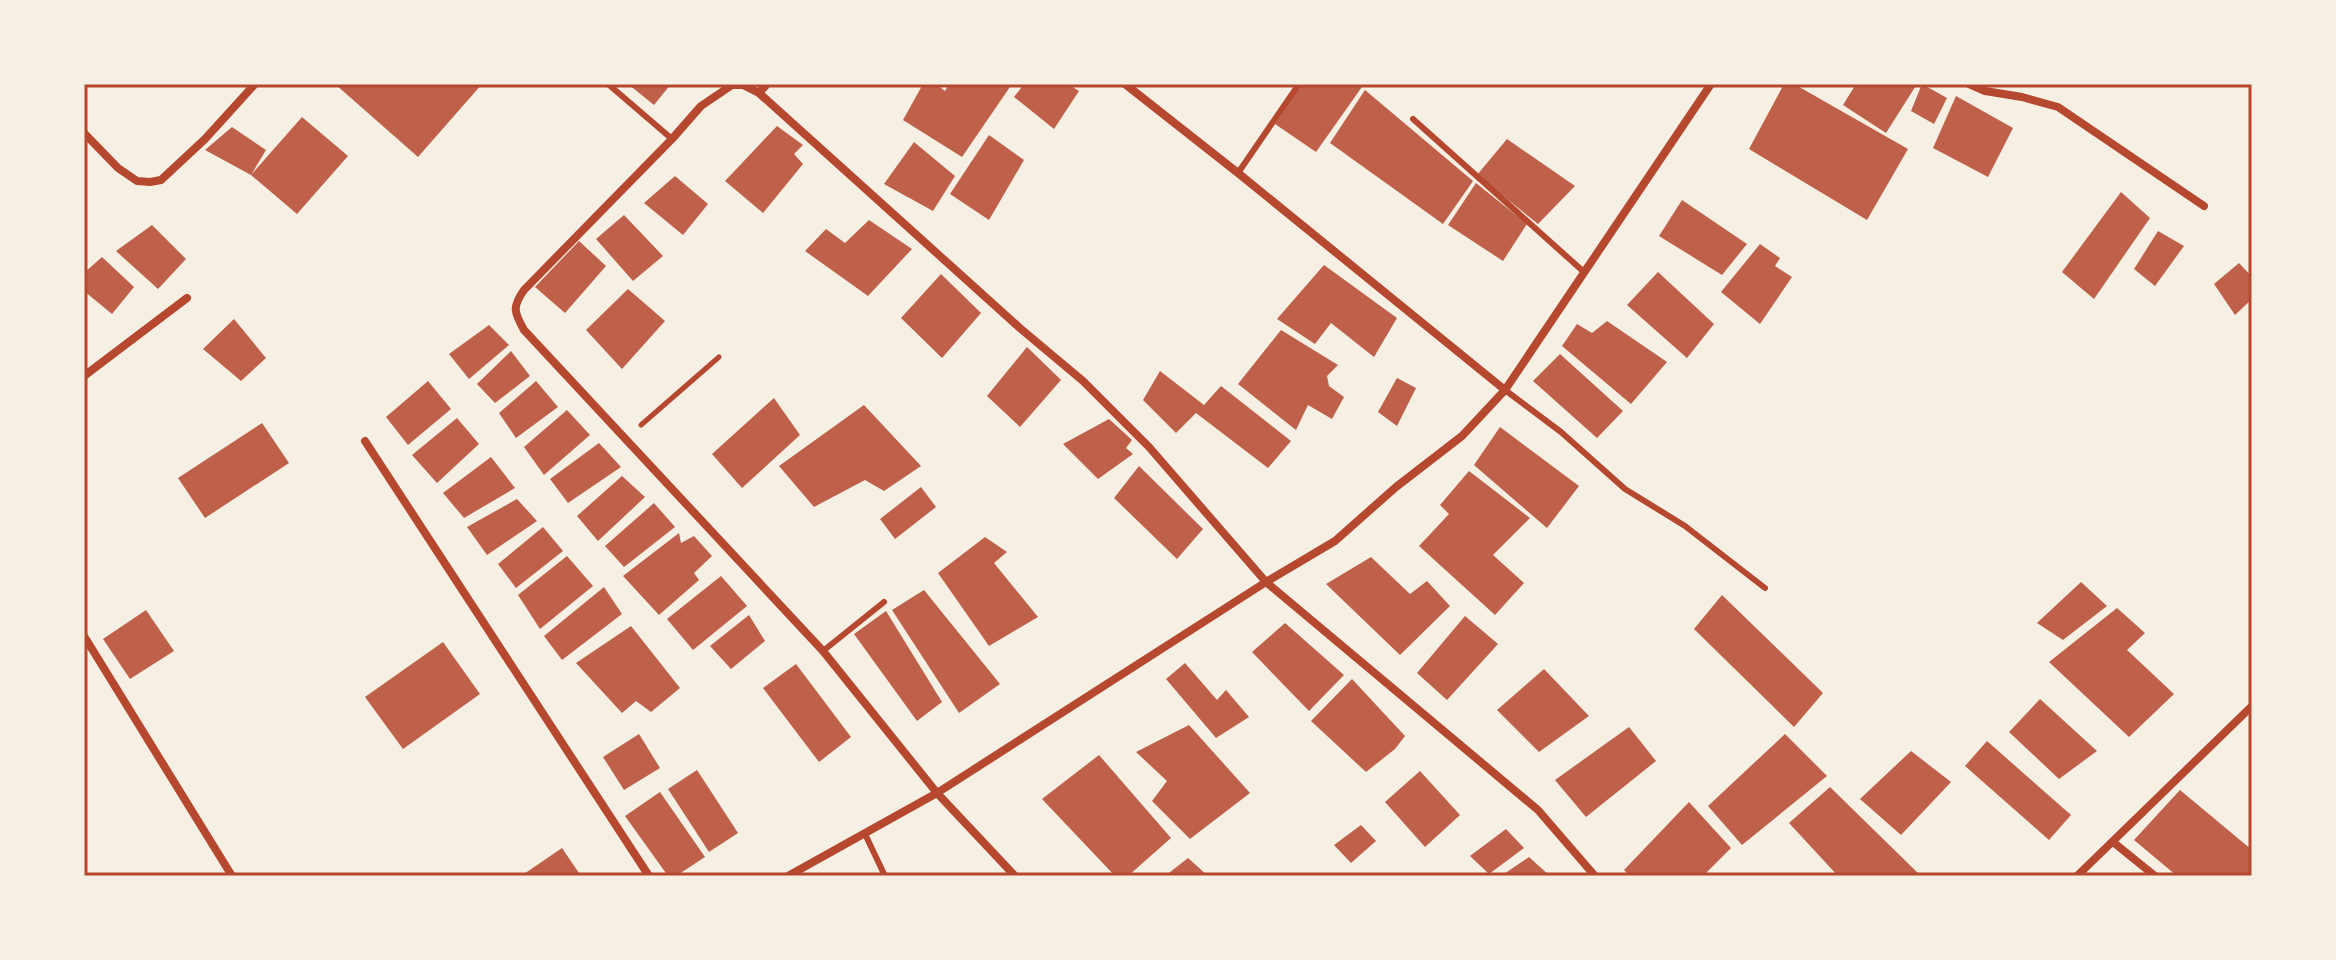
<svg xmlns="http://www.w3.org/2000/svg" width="2336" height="960" font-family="Spectral,serif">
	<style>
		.building { fill: #bf614a }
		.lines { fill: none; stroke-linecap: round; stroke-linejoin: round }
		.path { stroke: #b5482f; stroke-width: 5 }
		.service { stroke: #b5482f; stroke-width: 6 }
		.minor { stroke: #b5482f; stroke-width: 8 }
		.neatline { fill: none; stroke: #b5482f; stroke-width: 3 }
	</style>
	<rect width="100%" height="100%" fill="#f6efe4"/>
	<g class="building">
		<path d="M335,84h147l-64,73z"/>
		<path d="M628,84h43l-17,21z"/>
		<path d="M923,84h13l9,7 4,-7h63l-50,73 -59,-37z"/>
		<path d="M1024,84h44l11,7 -25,38 -40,-32z"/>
		<path d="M1302,84h62l-48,68 -41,-28z"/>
		<path d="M1784,84h10l114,65 -41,71 -118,-71z"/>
		<path d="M1856,84h61l-31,49 -43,-28z"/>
		<path d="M1922,84l25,14 -13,26 -23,-13z"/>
		<path d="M1365,90l108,91 -30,43 -113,-81z"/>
		<path d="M1956,96l57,32 -25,49 -55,-29z"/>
		<path d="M302,117l46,39 -51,58 -46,-39 -46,-25 27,-23 34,23 -15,25z"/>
		<path d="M777,126l26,19 -9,9 9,10 -40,49 -38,-32z"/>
		<path d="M989,135l35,25 -35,60 -39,-26z"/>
		<path d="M1507,139l68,47 -37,38 -61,-49z"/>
		<path d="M914,142l41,34 -22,35 -49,-27z"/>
		<path d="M675,176l33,28 -25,31 -39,-32z"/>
		<path d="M1476,183l51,41 -24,37 -55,-36z"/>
		<path d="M2121,192l29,26 -56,81 -32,-27z"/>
		<path d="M1682,200l65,44 -25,31 -63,-39z"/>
		<path d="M624,215l39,41 -30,25 -37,-42z"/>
		<path d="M869,220l43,29 -44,47 -63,-45 21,-22 19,14z"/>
		<path d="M152,225l34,34 -28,30 -42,-38z"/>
		<path d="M2158,231l26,15 -29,40 -21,-17z"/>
		<path d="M579,241l27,25 -41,47 -30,-26z"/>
		<path d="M1760,244l20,14 -5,8 17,11 -32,47 -39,-32z"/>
		<path d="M102,257l32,30 -22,27 -28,-23v-18z"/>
		<path d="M2239,263l13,14v22l-17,16 -21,-31z"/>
		<path d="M1324,265l73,53 -23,39 -43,-34 -16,21 -38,-25z"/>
		<path d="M1658,272l56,52 -27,34 -60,-53z"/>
		<path d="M941,274l40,39 -39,45 -41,-40z"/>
		<path d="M628,289l37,32 -43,48 -36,-39z"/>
		<path d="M234,319l32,39 -25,23 -38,-32z"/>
		<path d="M1607,321l60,41 -36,42 -69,-58 15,-22 15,9z"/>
		<path d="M489,325l20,20 -40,34 -20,-25z"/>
		<path d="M1281,330l57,35 -11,11 2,10 15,11 -12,22 -24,-14 -12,25 -58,-46z"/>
		<path d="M1027,347l34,33 -41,47 -33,-31z"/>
		<path d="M511,351l19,25 -35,27 -18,-19z"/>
		<path d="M1560,354l63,57 -26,27 -64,-57z"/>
		<path d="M1160,371l44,34 17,-19 70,55 -23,27 -72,-55 -20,20 -33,-33z"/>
		<path d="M1397,378l19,10 -19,38 -19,-14z"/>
		<path d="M428,381l23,28 -43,36 -22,-28z"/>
		<path d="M536,381l22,26 -42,31 -17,-25z"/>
		<path d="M774,398l26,37 -58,53 -30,-34z"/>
		<path d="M864,405l57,61 -37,25 -19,-11 -51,27 -35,-41z"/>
		<path d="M567,410l23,25 -46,40 -20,-28z"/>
		<path d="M457,418l22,26 -42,39 -25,-28z"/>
		<path d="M1109,419l23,21 -6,8 7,6 -35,25 -35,-35z"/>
		<path d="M262,423l27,40 -84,55 -27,-40z"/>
		<path d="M1500,427l79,59 -32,42 -73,-63z"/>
		<path d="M599,443l22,24 -53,36 -18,-24z"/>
		<path d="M491,457l24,31 -51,30 -21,-25z"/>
		<path d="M1139,466l64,63 -26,30 -63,-61z"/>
		<path d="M1469,471l61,47 -37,37 31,28 -29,32 -76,-69 30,-32 -9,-9z"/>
		<path d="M622,476l23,21 -47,44 -21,-25z"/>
		<path d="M921,487l15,20 -41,32 -15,-20z"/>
		<path d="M517,499l20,22 -50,34 -20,-28z"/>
		<path d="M654,503l21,24 -51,40 -19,-21z"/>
		<path d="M543,527l20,24 -47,37 -18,-24z"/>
		<path d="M679,533l2,10 13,-7 18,20 -18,17 5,7 -40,35 -36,-39z"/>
		<path d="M985,537l22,15 -13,11 44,54 -49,29 -51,-73z"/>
		<path d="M567,556l26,30 -53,43 -22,-34z"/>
		<path d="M1371,557l39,37 17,-13 23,25 -50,49 -74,-71z"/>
		<path d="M721,576l26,30 -54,44 -26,-31z"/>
		<path d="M2081,582l26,24 -44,34 -26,-17z"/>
		<path d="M604,587l18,27 -60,46 -18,-24z"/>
		<path d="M924,590l76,94 -41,29 -67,-103z"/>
		<path d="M1722,595l101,98 -29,34 -100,-98z"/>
		<path d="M2117,608l28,25 -18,17 47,44 -45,43 -80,-75z"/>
		<path d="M146,610l28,41 -44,28 -27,-40z"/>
		<path d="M886,611l56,91 -25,19 -63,-87z"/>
		<path d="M749,615l16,26 -34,28 -21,-23z"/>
		<path d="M1465,616l33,28 -51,56 -30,-27z"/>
		<path d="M1285,623l59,52 -35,36 -57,-59z"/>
		<path d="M631,626l49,62 -29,24 -15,-11 -14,12 -46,-50z"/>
		<path d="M443,642l37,52 -77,55 -38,-52z"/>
		<path d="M1185,663l32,37 9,-10 23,27 -33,21 -50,-59z"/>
		<path d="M796,664l55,73 -32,25 -56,-74z"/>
		<path d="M1544,669l45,47 -50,36 -42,-42z"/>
		<path d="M1352,679l53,57 -10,13 -29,23 -55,-51z"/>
		<path d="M2040,699l57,52 -38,28 -50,-47z"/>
		<path d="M1189,725l61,68 -60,46 -38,-38 15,-20 -31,-29z"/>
		<path d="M1629,727l27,34 -70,56 -31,-37z"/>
		<path d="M639,734l21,34 -36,22 -21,-33z"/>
		<path d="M1785,734l42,42 -85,69 -34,-39z"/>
		<path d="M1987,741l84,74 -22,25 -84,-74z"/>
		<path d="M1911,751l40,31 -50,53 -41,-36z"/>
		<path d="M1099,755l72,83 -43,38h-13l-73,-77z"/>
		<path d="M697,770l41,63 -29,19 -41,-63z"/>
		<path d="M1420,771l40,44 -35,32 -40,-45z"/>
		<path d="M1830,787l91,89h-83l-49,-53z"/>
		<path d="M2180,790l72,60v26h-75l-43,-36z"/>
		<path d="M660,792l45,65 -29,19h-8l-43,-60z"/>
		<path d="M1689,802l42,46 -28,28h-73l-6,-6z"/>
		<path d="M1361,825l15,16 -25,22 -17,-18z"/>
		<path d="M1506,829l18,19 -35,26 -19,-18z"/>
		<path d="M562,848l19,28h-60z"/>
		<path d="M1529,857l21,19h-49z"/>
		<path d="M1188,858l20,18h-43z"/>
	</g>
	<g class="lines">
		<path class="path" d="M641,425l78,-68"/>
		<g class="service">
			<path d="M608,84l64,55"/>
			<path d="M1413,119l171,153"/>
			<path d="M1238,173l61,-89"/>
			<path d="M1505,390l56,42 64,57 60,37 80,62"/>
			<path d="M823,651l61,-49"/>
			<path d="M865,834l20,42"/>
		</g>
		<g class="minor">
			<path d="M1125,84l113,89 267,217"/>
			<path d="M1969,84l16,7 37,6 36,10 146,99"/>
			<path d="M759,93l8,-9"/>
			<path d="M84,133l34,35 19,13 13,1 11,-2 44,-41 50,-55"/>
			<path d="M84,376l103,-78"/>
			<path d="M365,441l284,435"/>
			<path d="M84,636l148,240"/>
			<path d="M2113,842l42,34"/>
			<path d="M788,876l149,-83 329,-211 69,-41 61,-54 66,-51 43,-46 206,-306"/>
			<path d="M1015,876l-78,-83 -114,-142 -299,-321c-10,-18 -12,-23 0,-40l148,-151 29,-33 31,-21h11l16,8 262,236 62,52 66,66 117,135 272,228 57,66"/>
			<path d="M2077,876l175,-170"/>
		</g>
	</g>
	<rect width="2336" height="960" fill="none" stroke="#f6efe4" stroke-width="172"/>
	<rect x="86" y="86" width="2164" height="788" class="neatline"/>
</svg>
